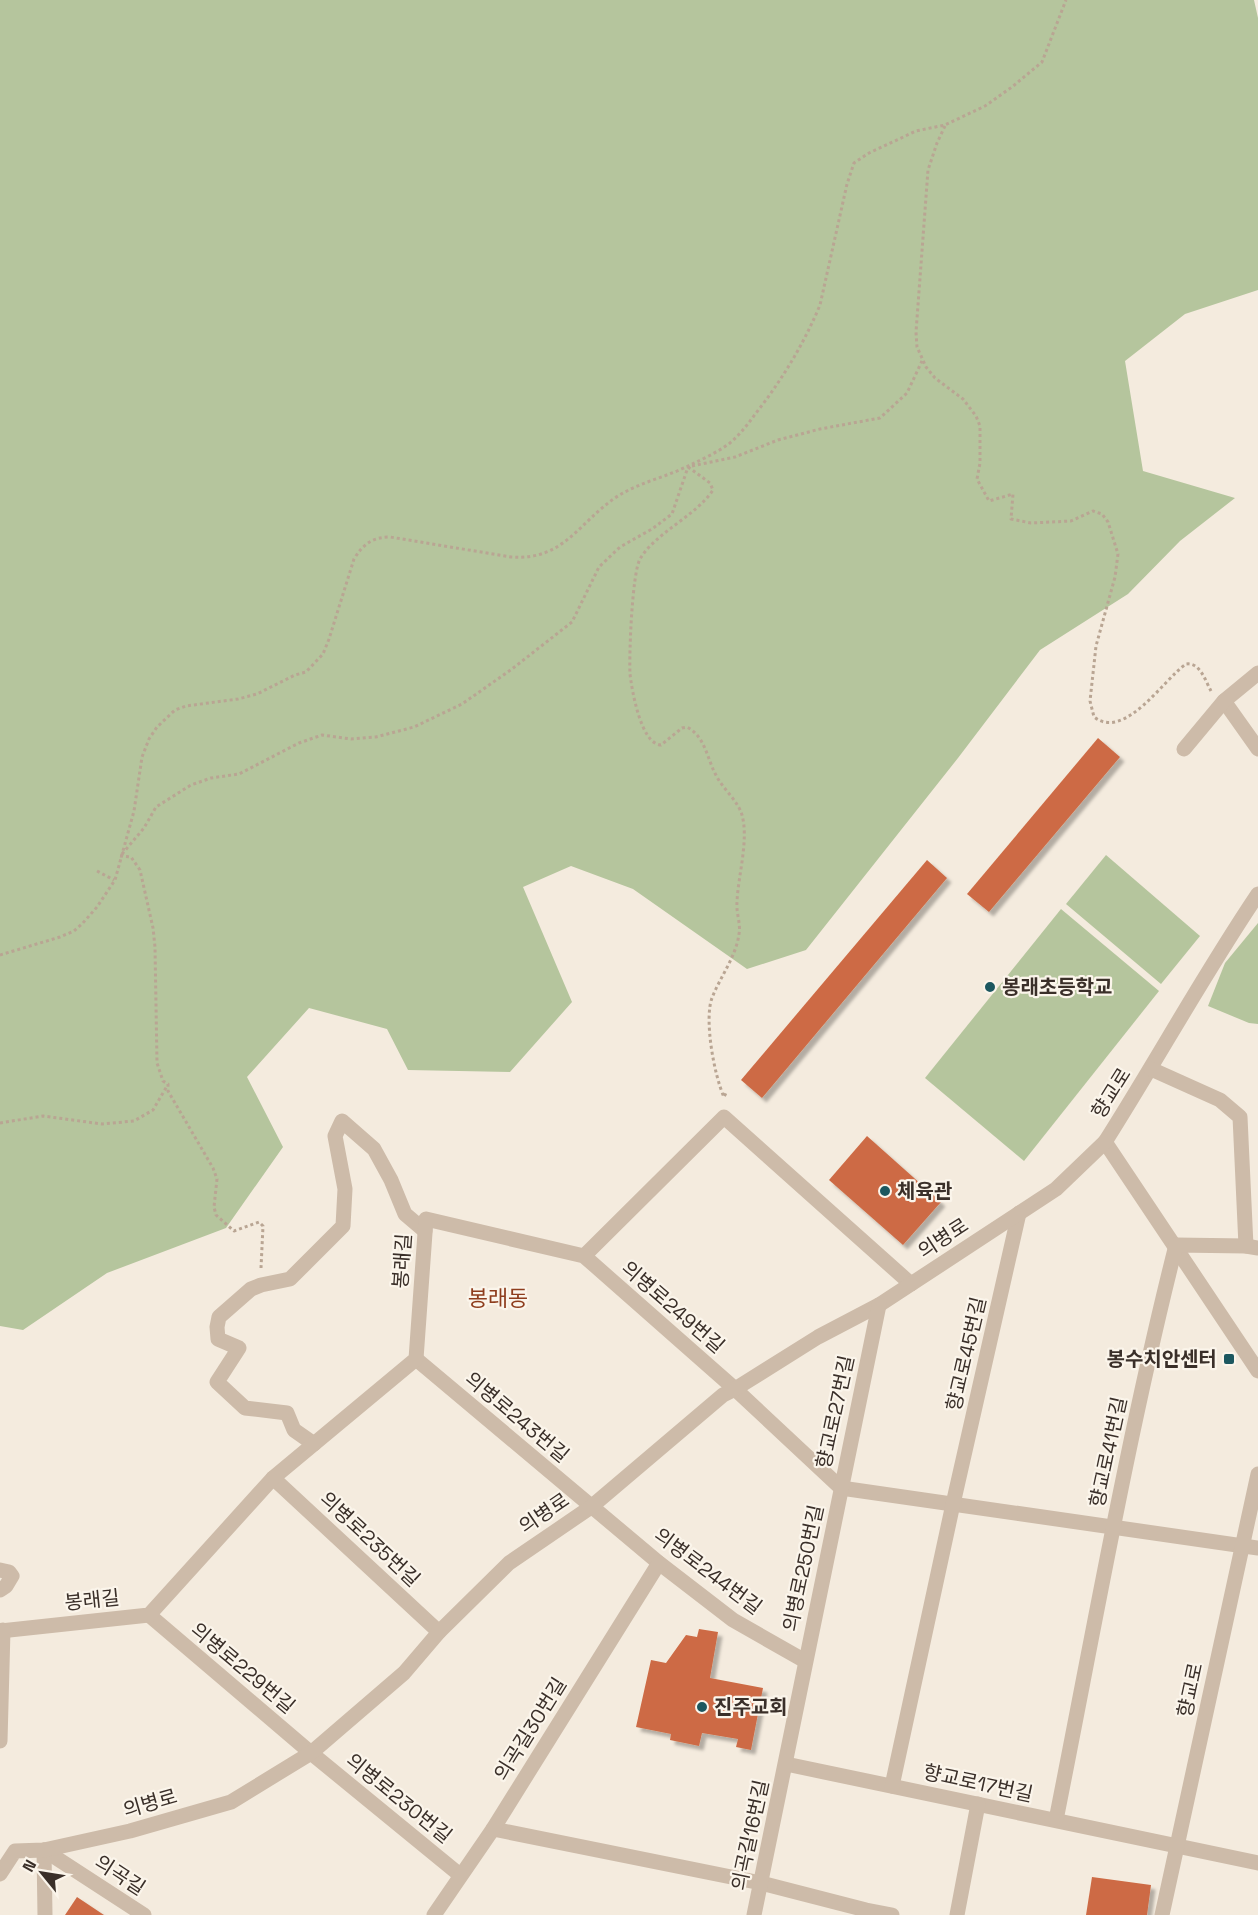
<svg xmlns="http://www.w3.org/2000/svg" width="1258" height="1915" font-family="'Space Grotesk','Noto Sans KR',sans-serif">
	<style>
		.green { fill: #b5c59d }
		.building { fill: #cd6b44; filter: url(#shadow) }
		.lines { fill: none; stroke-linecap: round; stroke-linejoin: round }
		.path { stroke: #b9a593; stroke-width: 3; stroke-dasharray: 3 3; stroke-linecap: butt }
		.minor { stroke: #cdbba9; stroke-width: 15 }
		.poi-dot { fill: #1c575f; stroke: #fbf5eb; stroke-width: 2 }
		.labels { text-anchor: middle; stroke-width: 4.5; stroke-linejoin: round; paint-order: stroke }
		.poi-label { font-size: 20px; font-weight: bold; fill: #3a2f29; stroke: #fbf5eb; text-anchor: start }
		.street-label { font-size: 20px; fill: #3a2f29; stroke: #fbf5eb }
		.quarter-label { font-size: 22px; fill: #8e3d1d; stroke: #fbf5eb }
	</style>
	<defs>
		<filter id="shadow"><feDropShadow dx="4.5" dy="4.5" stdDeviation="1.5" flood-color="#0004"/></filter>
	</defs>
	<rect width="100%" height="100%" fill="#f4ebde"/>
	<g class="green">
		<path d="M0,0h1254l4,18v272l-73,24 -60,47 18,110 92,27 -55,43 -52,53 -88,56 -82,108 -152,192 -59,19 -114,-80 -62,-23 -48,21 49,115 -62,70 -102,-2 -21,-41 -78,-21 -62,69 36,70 -57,81 -119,45 -84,57 -23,-4z"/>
		<path d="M1106,855l94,81 -39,48 -95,-80z"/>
		<path d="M1061,909l98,82 -135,170 -99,-83z"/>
		<path d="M1258,923v101l-9,-1 -41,-17 17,-43z"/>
	</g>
	<g class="building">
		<path d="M1098,738l22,19 -131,155 -22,-18z"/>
		<path d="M927,860l20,18 -185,220 -21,-18z"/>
		<path d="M867,1136l74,66 -38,43 -74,-65z"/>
		<path d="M699,1629l19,3 -8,46 53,10 -12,62 -15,-3 2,-8 -36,-6 -3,13 -29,-6 1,-6 -35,-7 15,-67 15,3 20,-28 11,2z"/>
		<path d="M1092,1877l59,8 -4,30h-61z"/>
		<path d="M77,1897l27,18h-39z"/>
	</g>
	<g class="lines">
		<g class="path">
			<path d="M945,126l-8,17 -9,27 -12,162 1,15 9,20 9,11 28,21 13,17 4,10v37l-3,16 12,22 24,-7 -2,25 20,4 40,-2 22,-10 9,3 6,8 10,32 -3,23 -19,69 -6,55 4,16c31,24 69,-37 92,-53 14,-2 19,16 25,27"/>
			<path d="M692,466l43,-9 43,-17 42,-11 60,-11 27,-25 15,-32"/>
			<path d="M688,467l22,16 3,7c-17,26 -58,43 -73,69 -8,15 -11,96 -10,115 2,17 11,70 31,71l21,-17 5,-1c19,10 20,33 30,50 7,13 21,24 25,38 7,25 -4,61 -5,87 -1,11 4,22 2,32 -3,23 -19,43 -27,64 -8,21 2,77 12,99l3,-6"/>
			<path d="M122,854l22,-26 12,-21 35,-22 20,-7 28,-4 60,-31 23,-8 29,4 25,-2 38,-10 48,-23 50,-35 60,-47 27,-55 21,-20 32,-18 20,-15 16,-47"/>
			<path d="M120,856l11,1 9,13 13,58 2,19 2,116 6,18 5,3v7l45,77 4,11 -3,28 2,8 18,16 25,-9 4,4 -2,42"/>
			<path d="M97,871l17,9"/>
			<path d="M0,955l60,-18 14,-6 8,-7 15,-17 18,-27 19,-69 8,-54 7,-18 8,-12 18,-17 11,-4 52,-7 19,-5 38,-19 11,-3 17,-18 6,-15 25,-80c9,-15 19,-22 36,-22l121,20c54,4 68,-36 107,-61 22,-14 49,-19 72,-31 13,-6 28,-13 40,-22 13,-11 22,-25 33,-39 23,-31 42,-63 57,-99l27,-121 7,-21 15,-10 47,-22 29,-6 40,-19 27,-19 30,-25 24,-62"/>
			<path d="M0,1123l43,-7 59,8 32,-3 19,-11 14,-24"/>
		</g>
		<g class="minor">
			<path d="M1224,701l34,48"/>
			<path d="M1184,749l40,-48 34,-28"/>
			<path d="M1258,894c-54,80 -101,166 -153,248l153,229"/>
			<path d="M1151,1069l69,31 20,17 6,129"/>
			<path d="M584,1256l140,-139 187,167"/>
			<path d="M416,1359l243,204 74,57 72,41"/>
			<path d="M314,1444l-20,-14 -7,-17 -42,-5 -28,-26 22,-34 -21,-9 -1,-12 2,-10 32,-28 10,-4 29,-6 53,-53 2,-37 -10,-53 7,-15 32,28 17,31 14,34 20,17"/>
			<path d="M273,1478l166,154"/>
			<path d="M841,1488l417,60"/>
			<path d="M0,1570l9,2 3,4 -6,10 -6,4"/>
			<path d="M149,1615l162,138 149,122"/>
			<path d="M0,1631l149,-16 124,-137 143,-119 10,-140 158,37 151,133 106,99"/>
			<path d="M0,1741l3,-111"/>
			<path d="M786,1764l472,99"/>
			<path d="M892,1786l61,-282 66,-291"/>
			<path d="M1056,1820c38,-191 72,-385 120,-575l70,1 12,2"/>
			<path d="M493,1829l268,54 105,27 26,5"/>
			<path d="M44,1850l100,65"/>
			<path d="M44,1850l1,65"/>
			<path d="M0,1874l15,-23 29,-1 86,-19 101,-29 80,-49 93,-80 35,-41 70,-69 82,-56 132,-112 12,-6 83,-52 61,-32 177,-116 49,-47"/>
			<path d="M434,1915l59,-86 166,-266"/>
			<path d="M754,1915c42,-203 83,-407 125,-610"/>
			<path d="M957,1915l21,-111"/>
			<path d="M1162,1915l96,-441"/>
		</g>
	</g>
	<g class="poi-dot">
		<circle cx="990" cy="987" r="6"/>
		<circle cx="885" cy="1191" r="6"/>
		<rect x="1223" y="1353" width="12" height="12" rx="3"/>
		<circle cx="702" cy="1707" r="6"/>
	</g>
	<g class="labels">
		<g class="poi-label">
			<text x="1002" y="994">봉래초등학교</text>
			<text x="897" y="1198">체육관</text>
			<text x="1217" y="1366" text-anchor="end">봉수치안센터</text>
			<text x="714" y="1714">진주교회</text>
		</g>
		<g class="street-label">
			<text transform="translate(1111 1093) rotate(-58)" y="7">향교로</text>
			<text transform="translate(943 1238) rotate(-33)" y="7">의병로</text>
			<text transform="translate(402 1261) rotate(-86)" y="7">봉래길</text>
			<text transform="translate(673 1307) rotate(41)" y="7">의병로249번길</text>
			<text transform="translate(966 1354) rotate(-77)" y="7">향교로45번길</text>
			<text transform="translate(835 1412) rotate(-78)" y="7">향교로27번길</text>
			<text transform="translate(517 1417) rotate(40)" y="7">의병로243번길</text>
			<text transform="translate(1108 1452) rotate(-78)" y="7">향교로41번길</text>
			<text transform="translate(544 1513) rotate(-34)" y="7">의병로</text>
			<text transform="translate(370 1539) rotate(43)" y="7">의병로235번길</text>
			<text transform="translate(803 1568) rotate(-78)" y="7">의병로250번길</text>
			<text transform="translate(708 1571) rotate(37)" y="7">의병로244번길</text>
			<text transform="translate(92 1600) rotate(-6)" y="7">봉래길</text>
			<text transform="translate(243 1668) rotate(40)" y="7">의병로229번길</text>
			<text transform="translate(1190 1690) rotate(-78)" y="7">향교로</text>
			<text transform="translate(530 1729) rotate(-58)" y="7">의곡길30번길</text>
			<text transform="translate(978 1783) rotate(12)" y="7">향교로17번길</text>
			<text transform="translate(399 1798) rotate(39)" y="7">의병로230번길</text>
			<text transform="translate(150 1803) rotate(-16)" y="7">의병로</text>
			<text transform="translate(750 1835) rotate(-78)" y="7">의곡길16번길</text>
			<text transform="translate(120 1875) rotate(33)" y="7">의곡길</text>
		</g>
		<g class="quarter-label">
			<text x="498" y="1306">봉래동</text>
		</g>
	</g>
	<g transform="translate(42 1873) rotate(300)" stroke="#fbf5eb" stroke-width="4.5" paint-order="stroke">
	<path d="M0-4.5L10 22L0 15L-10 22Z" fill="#3a2f29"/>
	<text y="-9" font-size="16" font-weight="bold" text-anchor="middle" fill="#3a2f29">N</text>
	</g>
</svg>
